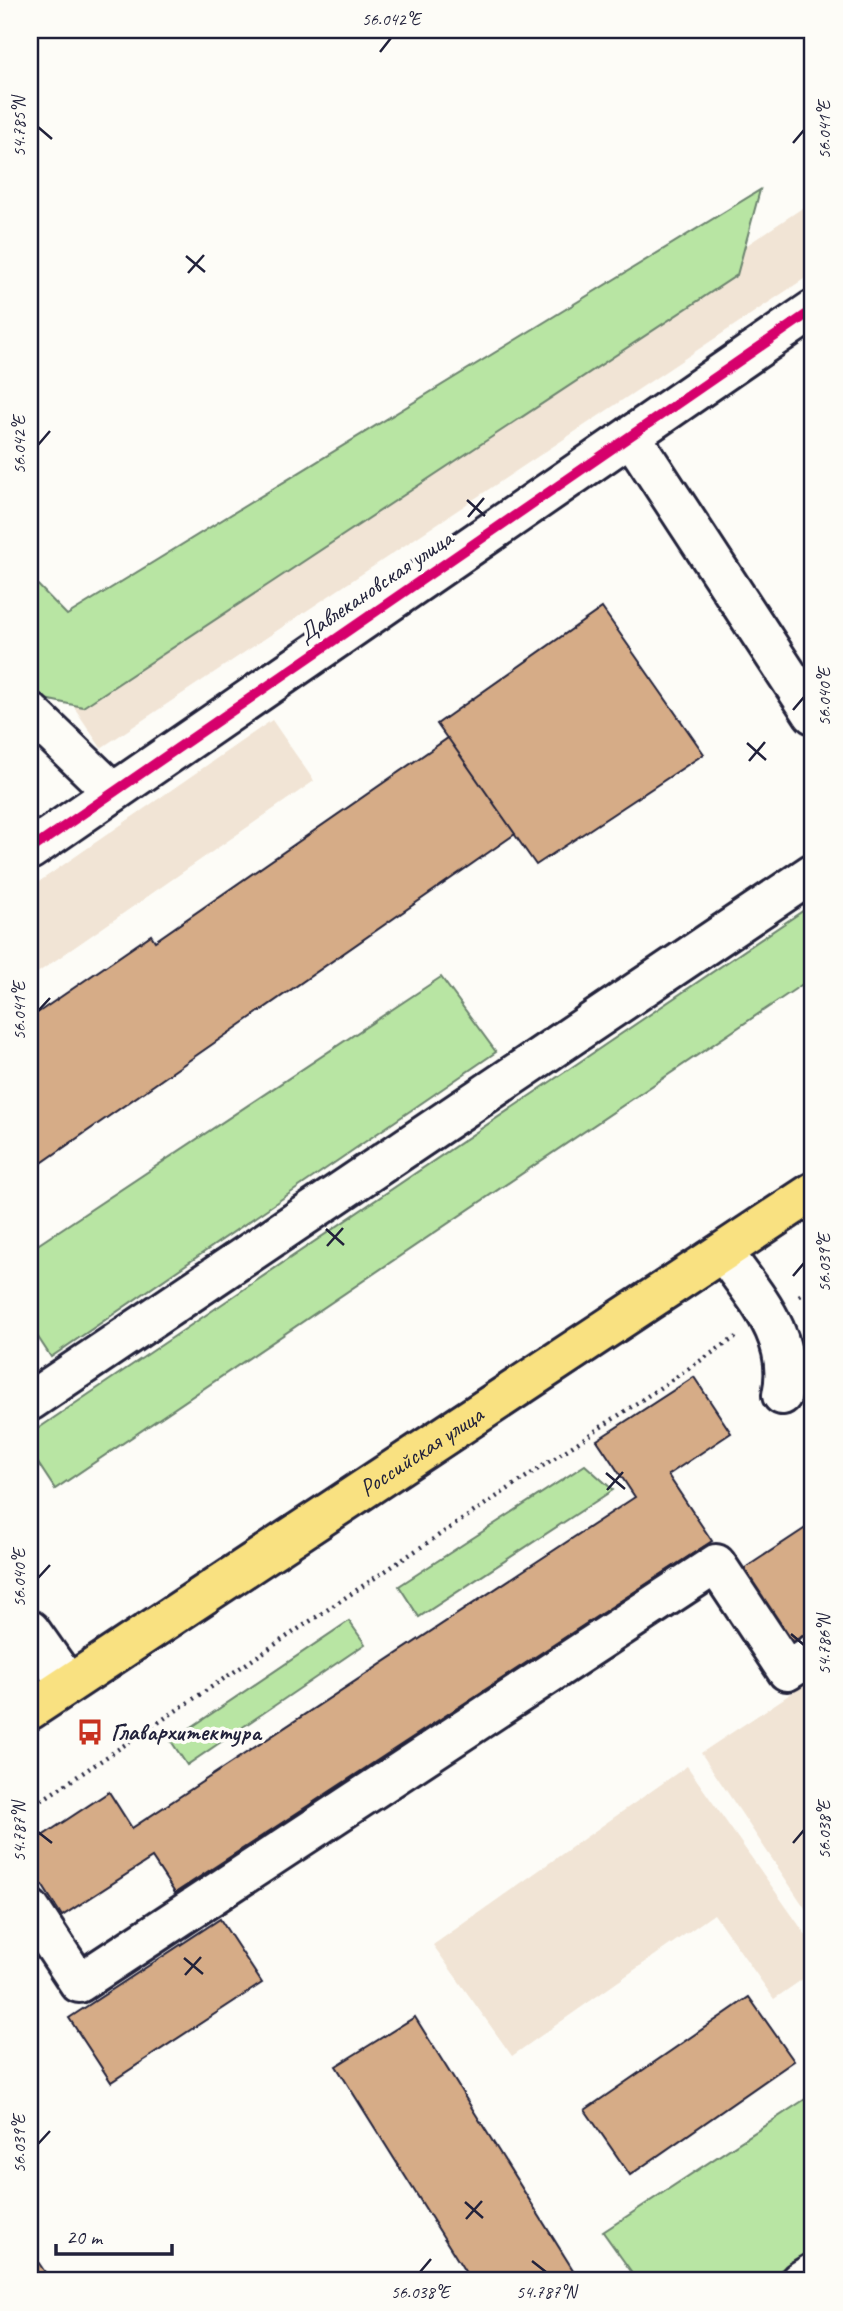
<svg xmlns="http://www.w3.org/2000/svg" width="843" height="2311" font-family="Caveat,sans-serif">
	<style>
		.built { fill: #f1e4d5 }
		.green { fill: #b8e5a3; stroke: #6d846f; stroke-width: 2 }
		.building { fill: #d6ac87; stroke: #22223b; stroke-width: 2 }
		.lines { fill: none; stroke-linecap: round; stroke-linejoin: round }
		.minor-casing { stroke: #22223b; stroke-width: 44 }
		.major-casing { stroke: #22223b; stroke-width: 44 }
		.path { stroke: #22223b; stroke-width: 4.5; stroke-dasharray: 2 5; stroke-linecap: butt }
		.minor { stroke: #fdfcf7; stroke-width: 38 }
		.major { stroke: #f9e181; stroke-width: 38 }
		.cycleway-casing { stroke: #fdfcf7; stroke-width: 15 }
		.cycleway { stroke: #d6006c; stroke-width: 10 }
		.ticks { fill: none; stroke: #22223b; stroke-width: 2.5 }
		.labels { text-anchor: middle; stroke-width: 7; stroke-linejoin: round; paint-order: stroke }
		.street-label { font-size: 24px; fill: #22223b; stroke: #fdfcf7 }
		.poi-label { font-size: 24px; font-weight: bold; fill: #22223b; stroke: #fdfcf7; text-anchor: start }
		.neatline { fill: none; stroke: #22223b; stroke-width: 2.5 }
		.ticks-label { font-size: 18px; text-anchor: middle; fill: #22223b }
	</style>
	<rect width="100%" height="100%" fill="#fdfcf7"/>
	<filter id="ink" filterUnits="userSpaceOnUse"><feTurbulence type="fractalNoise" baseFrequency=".0143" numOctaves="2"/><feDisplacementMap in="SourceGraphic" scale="14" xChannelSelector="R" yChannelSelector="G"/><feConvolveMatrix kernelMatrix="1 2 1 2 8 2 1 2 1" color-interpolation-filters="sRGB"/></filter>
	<g filter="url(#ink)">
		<g class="built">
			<path d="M813,201v72l-712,475 -33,-50z"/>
			<path d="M272,720l42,61 -284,197v-90z"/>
			<path d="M813,1679v241l-112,-167z"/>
			<path d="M687,1766l126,179v27l-39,27 -60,-85 -202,142 -79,-111z"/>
		</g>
		<g class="green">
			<path d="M760,190l-23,85 -654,432 -43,-9 -10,-11v-110l37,38z"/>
			<path d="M813,904v73l-758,512 -25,-38v-17z"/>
			<path d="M441,977l55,75 -445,305 -21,-32v-75z"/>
			<path d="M585,1465l28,25 -194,127 -20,-31z"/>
			<path d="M349,1621l16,23 -178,121 -16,-24z"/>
			<path d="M813,2094v155l-50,32h-125l-35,-49z"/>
		</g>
		<g class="building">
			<path d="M602,608l102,146 -168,111 -99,-141z"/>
			<path d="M448,738l67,96 -485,337v-153l121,-83 4,6z"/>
			<path d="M694,1377l37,56 -63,42 44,66 -537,352 -23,-35 -90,58 -32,-50v-22l79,-52 23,36 503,-331 -38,-57z"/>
			<path d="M813,1523v113l-22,14 -52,-78z"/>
			<path d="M220,1919l42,64 -151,99 -42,-64z"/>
			<path d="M749,1997l45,64 -164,114 -45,-65z"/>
			<path d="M415,2017l165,264h-109l-135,-215z"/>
			<path d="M30,2250l21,31h-21z"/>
		</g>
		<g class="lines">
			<g class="minor-casing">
				<g id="minor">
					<path d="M631,436l182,278"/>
					<path d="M30,712l83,80"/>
					<path d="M30,850l783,-540"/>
					<path d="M724,1253c31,44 71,85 58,142"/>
					<path d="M30,1401l783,-528"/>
					<path d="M30,1630l38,54"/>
					<path d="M30,1909l49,74 637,-419 71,107 26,-17"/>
					<path d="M800,2281l13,-8"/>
				</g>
			</g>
			<g class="major-casing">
				<g id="major">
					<path id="s1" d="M30,1710l783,-518"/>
				</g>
			</g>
			<g class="path">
				<path d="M799,1296l14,-9"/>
				<path d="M30,1808l706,-471"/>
			</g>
			<use href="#minor" class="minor"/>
			<use href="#major" class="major"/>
			<g class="cycleway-casing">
				<path id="cycleway" d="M30,850l783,-540"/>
			</g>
			<use href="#cycleway" class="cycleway"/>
		</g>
	</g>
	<path class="ticks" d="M380,52l11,-14M38,127l14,12M793,143l11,-13M186,256l19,16M188,273l16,-18M38,445l12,-14M467,500l18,16M468,517l16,-19M793,710l11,-13M747,743l19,17M749,761l16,-19M38,1011l12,-13M326,1229l18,16M327,1246l16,-18M793,1276l11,-13M606,1473l19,16M607,1490l16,-18M38,1578l12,-13M791,1634l13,11M38,1832l14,11M793,1843l11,-13M184,1958l19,16M185,1975l16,-18M38,2144l12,-13M465,2202l18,16M466,2219l16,-18M532,2261l14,11M420,2272l11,-13"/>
	<defs>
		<g id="bus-bare" transform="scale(2.1)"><path d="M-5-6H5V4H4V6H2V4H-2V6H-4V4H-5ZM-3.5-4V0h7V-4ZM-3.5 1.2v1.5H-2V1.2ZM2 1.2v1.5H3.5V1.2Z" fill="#c8321e" stroke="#fdfcf7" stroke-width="2.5" paint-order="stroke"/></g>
	</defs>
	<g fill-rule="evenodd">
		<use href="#bus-bare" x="90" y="1732"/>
	</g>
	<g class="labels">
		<g class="street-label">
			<text transform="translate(375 586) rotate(-34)" y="8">Давлекановская улица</text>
			<text dy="8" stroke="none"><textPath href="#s1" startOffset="469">Российская улица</textPath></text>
		</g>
		<g class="poi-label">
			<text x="111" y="1740">Главархитектура</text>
		</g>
	</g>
	<rect width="843" height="2311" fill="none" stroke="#fdfcf7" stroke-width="77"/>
	<path d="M56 2244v10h116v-10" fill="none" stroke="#22223b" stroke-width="3.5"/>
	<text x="66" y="2244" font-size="21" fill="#22223b" stroke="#fdfcf7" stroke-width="5" paint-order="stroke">20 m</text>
	<rect x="38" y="38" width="766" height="2234" class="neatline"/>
	<g class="ticks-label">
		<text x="391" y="25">56.042°E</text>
		<text transform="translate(19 127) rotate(-90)" y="6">54.785°N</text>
		<text transform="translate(824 130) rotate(-90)" y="6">56.041°E</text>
		<text transform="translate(19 445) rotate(-90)" y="6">56.042°E</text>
		<text transform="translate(824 697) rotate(-90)" y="6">56.040°E</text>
		<text transform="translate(19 1011) rotate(-90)" y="6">56.041°E</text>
		<text transform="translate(824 1263) rotate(-90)" y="6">56.039°E</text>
		<text transform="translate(19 1578) rotate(-90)" y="6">56.040°E</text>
		<text transform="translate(824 1645) rotate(-90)" y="6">54.786°N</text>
		<text transform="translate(824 1830) rotate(-90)" y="6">56.038°E</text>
		<text transform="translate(19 1832) rotate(-90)" y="6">54.787°N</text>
		<text transform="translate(19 2144) rotate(-90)" y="6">56.039°E</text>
		<text x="420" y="2298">56.038°E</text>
		<text x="546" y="2298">54.787°N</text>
	</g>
</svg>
